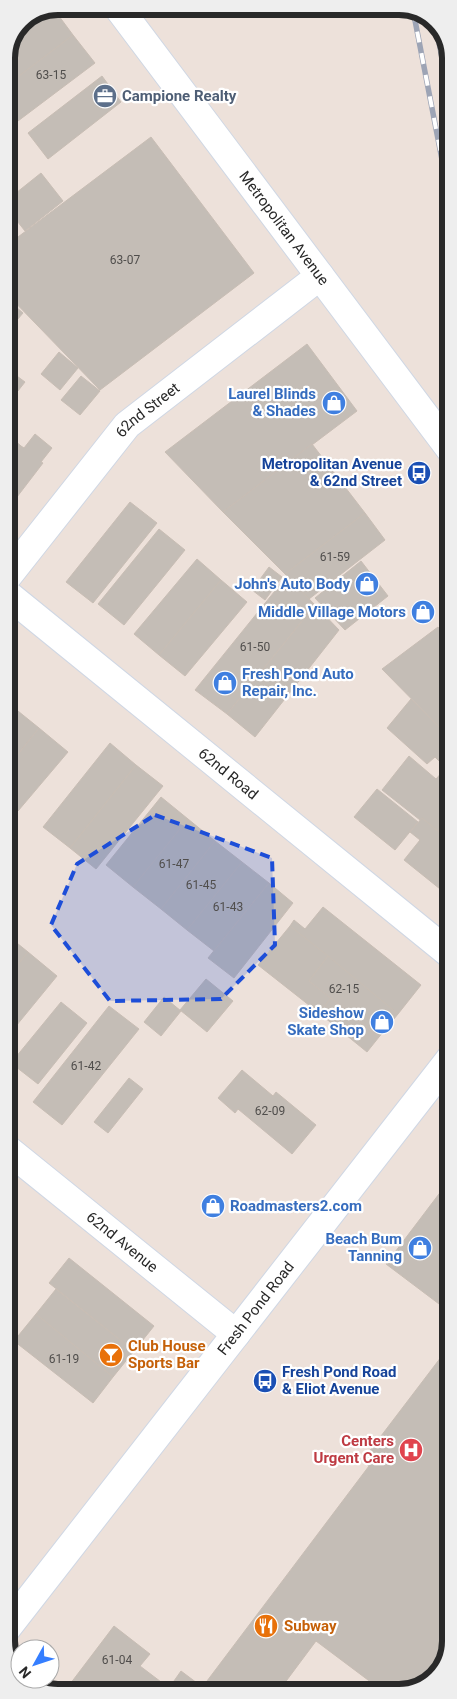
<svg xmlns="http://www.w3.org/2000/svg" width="457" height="1699" font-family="Roboto,sans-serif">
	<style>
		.building { fill: #c4bdb6; stroke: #c8bdb4 }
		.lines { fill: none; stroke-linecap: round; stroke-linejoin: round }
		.minor-casing { stroke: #cfd7e4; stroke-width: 30 }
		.secondary-casing { stroke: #cfd7e4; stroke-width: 30 }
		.minor { stroke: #fff; stroke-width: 28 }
		.secondary { stroke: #fff; stroke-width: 28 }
		.rail-casing { stroke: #9da4b5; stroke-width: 5.5 }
		.rail { stroke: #fff; stroke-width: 4; stroke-dasharray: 11; stroke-linecap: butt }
		.marked { fill: #1d4ed8; fill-opacity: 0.2; stroke: #1d4ed8; stroke-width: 4; stroke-dasharray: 10 6; stroke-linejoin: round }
		.labels { text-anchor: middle; stroke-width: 4.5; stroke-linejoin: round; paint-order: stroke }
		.number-label { font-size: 12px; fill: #504e4c }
		.service-label { font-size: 15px; font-weight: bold; fill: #4e5e75; stroke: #fff; text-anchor: start }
		.street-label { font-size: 15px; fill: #292929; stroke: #fff }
		.shop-label { font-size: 15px; font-weight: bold; fill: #366cbe; stroke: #fff; text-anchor: end }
		.transit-label { font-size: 15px; font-weight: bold; fill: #164399; stroke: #fff; text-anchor: end }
		.food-label { font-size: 15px; font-weight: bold; fill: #c56008; stroke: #fff; text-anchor: start }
		.health-label { font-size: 15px; font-weight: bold; fill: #be3a42; stroke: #fff; text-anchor: end }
		.rim { fill: none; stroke: #292929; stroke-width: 6 }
	</style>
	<rect width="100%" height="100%" fill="#ede1da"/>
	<g class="building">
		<path d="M53,8l20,27 -67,51v-29l16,-36z"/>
		<path d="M73,35l22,28 -89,67v-44z"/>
		<path d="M102,76l19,26 -73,57 -20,-26z"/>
		<path d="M151,137l103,136 -154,117 -94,-97v-47z"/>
		<path d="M41,173l22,28 -38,30 -19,-24v-6z"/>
		<path d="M9,301l14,12 -17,20v-29z"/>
		<path d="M307,344l50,67 -134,101 -58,-60z"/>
		<path d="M59,352l19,16 -18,22 -19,-16z"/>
		<path d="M10,371l15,11 -19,24v-31z"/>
		<path d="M81,376l19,15 -20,24 -19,-15z"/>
		<path d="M7,434l14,12 -14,19z"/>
		<path d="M35,434l17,14 -11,14 2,1 -36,47v-45l14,-19 3,2z"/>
		<path d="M312,444l53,69 -80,61 -62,-62z"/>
		<path d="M130,502l27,21 -64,80 -27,-21z"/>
		<path d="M365,513l20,27 -76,59 -24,-25z"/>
		<path d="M159,529l26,21 -61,75 -26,-21z"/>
		<path d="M197,559l24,21 -62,75 -25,-21z"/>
		<path d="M361,561l27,35 -43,34 -30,-32z"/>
		<path d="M269,567l13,10 -17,23 -13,-10z"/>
		<path d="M287,576l28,29 -88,109 -32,-24z"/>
		<path d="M221,580l26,22 -62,74 -26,-21z"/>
		<path d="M315,605l24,25 -84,107 -28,-23z"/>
		<path d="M438,627l12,16v95l-68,-69z"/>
		<path d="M411,699l39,39v34l-15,-15 -8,7 -40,-36z"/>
		<path d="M7,701l6,6 -6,7z"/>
		<path d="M13,707l26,21 -32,40v-54z"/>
		<path d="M39,728l29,24 -50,59 -11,-9v-34z"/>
		<path d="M110,743l26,22 -66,83 -27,-21z"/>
		<path d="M409,756l27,23 8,-9 6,5v7l-4,4 4,4v51l-28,-23 -2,2 -38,-30z"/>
		<path d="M136,765l27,21 -67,83 -26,-21z"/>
		<path d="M377,789l41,33 -23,28 -41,-33z"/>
		<path d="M161,797l27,22 -55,68 -27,-22z"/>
		<path d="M422,818l28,23v56l-46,-37 16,-20 -10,-8z"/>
		<path d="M188,819l27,22 -54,68 -28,-22z"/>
		<path d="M215,841l27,21 -55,68 -26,-21z"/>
		<path d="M242,862l27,21 -55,68 -27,-21z"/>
		<path d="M269,883l24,20 -59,75 -26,-20z"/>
		<path d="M323,907l98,78 -23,29 -108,-88 4,-6 11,9z"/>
		<path d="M290,926l38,30 -19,25 22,17 -12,15 -61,-48z"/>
		<path d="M7,935l21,17 -21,26z"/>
		<path d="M28,952l29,24 -50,61v-59z"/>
		<path d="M328,956l70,58 -19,23 -70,-56z"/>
		<path d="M206,979l27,22 -26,31 -27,-22z"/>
		<path d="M164,997l17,14 -20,25 -17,-14z"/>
		<path d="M331,998l48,39 -12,15 -48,-39z"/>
		<path d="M61,1002l26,21 -49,61 -27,-21z"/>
		<path d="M109,1006l30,23 -77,96 -29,-23z"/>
		<path d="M242,1070l31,26 3,-4 40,33 -24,29 -54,-45 -3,4 -17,-15z"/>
		<path d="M129,1078l14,11 -35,44 -14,-11z"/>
		<path d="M442,1190l8,10 1,113 -65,-49z"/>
		<path d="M7,1212l10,8 -10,14z"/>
		<path d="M69,1258l85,68 -20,25 -85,-68z"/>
		<path d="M56,1289l78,62 -21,26 -77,-63z"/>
		<path d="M36,1314l77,63 -20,26 -79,-62z"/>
		<path d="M451,1344v298l-13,33 -28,17h-26l-68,-51 -38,51h-65l-9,-7 165,-219 -7,-5z"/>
		<path d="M114,1626l36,28 -10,12 29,22 12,-17 28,21h-145z"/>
	</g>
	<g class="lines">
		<g class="minor-casing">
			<g id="minor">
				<path id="s1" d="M7,577l120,-152 193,-149"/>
				<path id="s2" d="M7,594l443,360"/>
				<path id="s3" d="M7,1149l229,185"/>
			</g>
		</g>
		<g class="secondary-casing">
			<g id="secondary">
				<path id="s4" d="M117,6l333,443"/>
				<path id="s5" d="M7,1628l443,-569"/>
			</g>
		</g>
		<use href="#minor" class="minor"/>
		<use href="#secondary" class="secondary"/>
		<g class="rail-casing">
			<g id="rail">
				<path d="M413,10l37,191"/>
				<path d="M435,22l15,77"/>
			</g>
		</g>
		<use href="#rail" class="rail"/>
	</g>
	<path class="marked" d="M155,815l117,43 3,87 -54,54 -111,2 -59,-76 26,-61z"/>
	<defs>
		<g id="office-disc" transform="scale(1.25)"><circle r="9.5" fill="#5c6f8a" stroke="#fff"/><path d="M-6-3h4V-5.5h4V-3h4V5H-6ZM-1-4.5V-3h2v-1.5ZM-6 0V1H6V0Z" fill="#fff"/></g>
		<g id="shop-disc" transform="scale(1.25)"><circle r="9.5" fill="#3f7fe0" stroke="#fff"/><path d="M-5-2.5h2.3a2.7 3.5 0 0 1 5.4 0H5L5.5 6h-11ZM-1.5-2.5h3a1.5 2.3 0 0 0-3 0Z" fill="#fff"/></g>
		<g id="bus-disc" transform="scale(1.25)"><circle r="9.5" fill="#1a4fb4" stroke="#fff"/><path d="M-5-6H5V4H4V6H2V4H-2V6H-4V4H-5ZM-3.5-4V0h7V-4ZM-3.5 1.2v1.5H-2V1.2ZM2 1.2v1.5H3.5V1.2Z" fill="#fff"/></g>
		<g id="bar-disc" transform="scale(1.25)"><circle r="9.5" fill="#e8710a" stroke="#fff"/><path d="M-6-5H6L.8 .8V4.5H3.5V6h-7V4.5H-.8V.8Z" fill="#fff"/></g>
		<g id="hospital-disc" transform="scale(1.25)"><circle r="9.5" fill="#e0444e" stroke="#fff"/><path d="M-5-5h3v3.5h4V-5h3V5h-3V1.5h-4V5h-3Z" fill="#fff"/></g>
		<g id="restaurant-disc" transform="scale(1.25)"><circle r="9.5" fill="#e8710a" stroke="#fff"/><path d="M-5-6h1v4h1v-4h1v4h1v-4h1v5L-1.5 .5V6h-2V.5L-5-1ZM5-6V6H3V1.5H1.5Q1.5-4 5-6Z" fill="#fff"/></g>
	</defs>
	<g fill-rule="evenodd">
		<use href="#office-disc" x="105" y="96"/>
		<use href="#shop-disc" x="334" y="403"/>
		<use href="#bus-disc" x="419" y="473"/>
		<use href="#shop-disc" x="367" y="584"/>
		<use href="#shop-disc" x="423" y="612"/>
		<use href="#shop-disc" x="225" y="683"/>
		<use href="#shop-disc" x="382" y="1022"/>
		<use href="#shop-disc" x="213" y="1206"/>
		<use href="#shop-disc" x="420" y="1248"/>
		<use href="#bar-disc" x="111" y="1355"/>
		<use href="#bus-disc" x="265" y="1381"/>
		<use href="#hospital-disc" x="411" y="1450"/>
		<use href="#restaurant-disc" x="266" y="1626"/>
	</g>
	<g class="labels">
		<g class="number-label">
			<text x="51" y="79">63-15</text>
			<text x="125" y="264">63-07</text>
			<text x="335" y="561">61-59</text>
			<text x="255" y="651">61-50</text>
			<text x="174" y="868">61-47</text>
			<text x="201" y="889">61-45</text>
			<text x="228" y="911">61-43</text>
			<text x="344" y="993">62-15</text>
			<text x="86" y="1070">61-42</text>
			<text x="270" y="1115">62-09</text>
			<text x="64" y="1363">61-19</text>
			<text x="117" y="1664">61-04</text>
		</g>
		<g class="service-label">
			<text x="122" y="101">Campione Realty</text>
		</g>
		<g class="street-label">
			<text dy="5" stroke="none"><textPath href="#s4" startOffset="278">Metropolitan Avenue</textPath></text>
			<text dy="5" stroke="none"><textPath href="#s1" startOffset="219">62nd Street</textPath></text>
			<text dy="5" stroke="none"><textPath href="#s2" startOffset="285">62nd Road</textPath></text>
			<text dy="5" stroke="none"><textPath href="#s3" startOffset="148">62nd Avenue</textPath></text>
			<text dy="5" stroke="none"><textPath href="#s5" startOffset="405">Fresh Pond Road</textPath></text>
		</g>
		<g class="shop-label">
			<text x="316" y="399">Laurel Blinds<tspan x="316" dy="17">&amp; Shades</tspan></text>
			<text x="350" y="589">John's Auto Body</text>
			<text x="406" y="617">Middle Village Motors</text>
			<text x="242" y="679" text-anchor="start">Fresh Pond Auto<tspan x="242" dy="17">Repair, Inc.</tspan></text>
			<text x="364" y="1018">Sideshow<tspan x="364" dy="17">Skate Shop</tspan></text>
			<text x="230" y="1211" text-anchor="start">Roadmasters2.com</text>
			<text x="402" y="1244">Beach Bum<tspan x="402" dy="17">Tanning</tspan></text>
		</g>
		<g class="transit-label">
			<text x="402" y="469">Metropolitan Avenue<tspan x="402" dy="17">&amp; 62nd Street</tspan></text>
			<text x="282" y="1377" text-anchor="start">Fresh Pond Road<tspan x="282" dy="17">&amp; Eliot Avenue</tspan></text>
		</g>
		<g class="food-label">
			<text x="128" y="1351">Club House<tspan x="128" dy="17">Sports Bar</tspan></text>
			<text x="284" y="1631">Subway</text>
		</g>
		<g class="health-label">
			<text x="394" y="1446">Centers<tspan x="394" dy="17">Urgent Care</tspan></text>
		</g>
	</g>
	<path d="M0 0H457V1699H0ZM58 15H399A43 43 0 0 1 442 58V1641A43 43 0 0 1 399 1684H58A43 43 0 0 1 15 1641V58A43 43 0 0 1 58 15Z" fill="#eee" fill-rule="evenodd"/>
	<path class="rim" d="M58 15H399A43 43 0 0 1 442 58V1641A43 43 0 0 1 399 1684H58A43 43 0 0 1 15 1641V58A43 43 0 0 1 58 15Z"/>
	<g transform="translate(35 1664) rotate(230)"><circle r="24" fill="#ffffff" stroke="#a9a9a9"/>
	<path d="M0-4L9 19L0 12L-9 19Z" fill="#357eff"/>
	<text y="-8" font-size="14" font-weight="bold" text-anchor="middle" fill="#292929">N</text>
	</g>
</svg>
